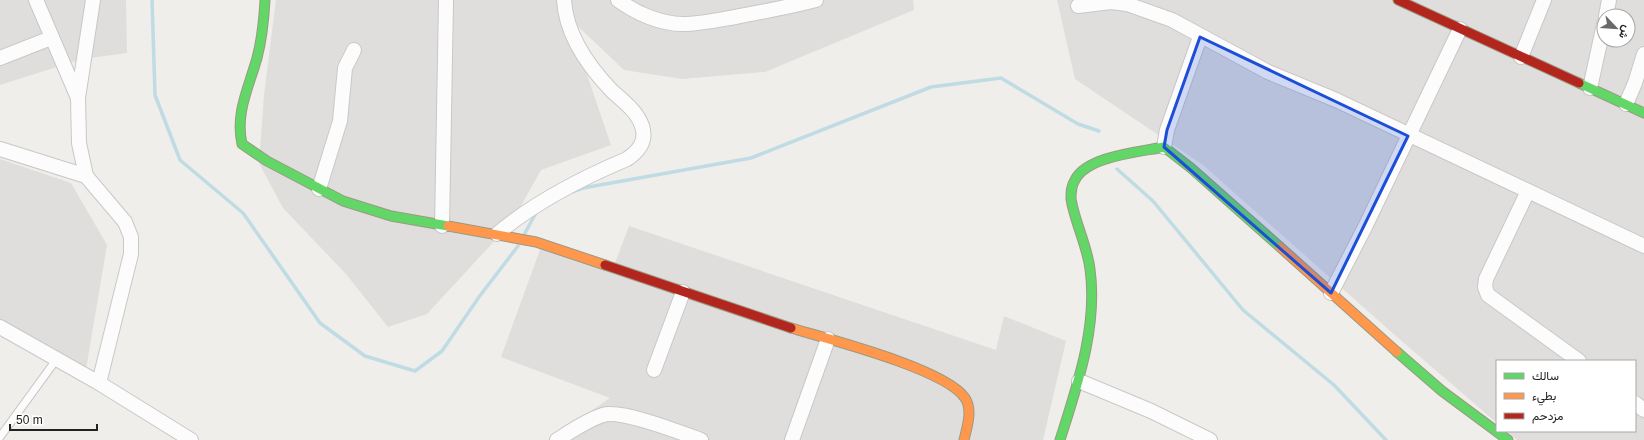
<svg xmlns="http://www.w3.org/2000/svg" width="1644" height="440" font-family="Arial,Vazirmatn,sans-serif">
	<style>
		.residential { fill: #dfdedc; fill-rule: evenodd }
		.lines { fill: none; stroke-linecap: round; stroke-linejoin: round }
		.stream { stroke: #bfdbe3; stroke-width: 3.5 }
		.lane-casing { stroke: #c9c8c7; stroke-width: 9 }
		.street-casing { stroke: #c9c8c7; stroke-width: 16 }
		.fast-casing { stroke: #999a82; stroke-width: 11 }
		.slow-casing { stroke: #999a82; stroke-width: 11 }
		.jam-casing { stroke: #999a82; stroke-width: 11 }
		.lane { stroke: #fdfcfc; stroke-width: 7 }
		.street { stroke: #fdfcfc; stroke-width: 14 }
		.fast { stroke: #63d668; stroke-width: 9 }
		.slow { stroke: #ff974d; stroke-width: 9 }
		.jam { stroke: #b3261e; stroke-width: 9 }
		.marked { fill: #1d4ed8; fill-opacity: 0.2; stroke: #1d4ed8; stroke-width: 3; stroke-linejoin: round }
	</style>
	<rect width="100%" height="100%" fill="#f0eeeb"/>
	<g class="residential">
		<path d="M0,0h126l1,53 -45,6 -82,26z"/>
		<path d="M276,0h637l1,10 -149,62 -83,7 -58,-9 -57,-54 44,129 -70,25 -29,52 -85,92 -39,13 -42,-53 -63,-66 -24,-45 5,-68z"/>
		<path d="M1057,0h587v440h-127l-10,-9h128v-70h-138v62l-100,-86 -194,-172 -128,-86zM1604,16h24v24h-24z"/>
		<path d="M0,159l71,24 36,62 -22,130 -85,-51z"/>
		<path d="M629,226l367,124 8,-34 62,25 -23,99h-494l61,-42 -109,-41 41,-113 73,19z"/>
	</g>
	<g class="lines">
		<g class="stream">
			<path d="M152,0l3,95 25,65 63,53 77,110 45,33 50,15 27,-20 37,-54 39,-51"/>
			<path d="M1117,169l36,32 90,109 91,75 52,55"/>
			<path d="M572,192l11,-4 168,-30 180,-71 70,-9 77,46 21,7"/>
			<path d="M525,233l12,-22"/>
		</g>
		<g class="lane-casing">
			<path id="lane" d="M0,437l56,-77"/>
		</g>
		<g class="street-casing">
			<g id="street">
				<path d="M36,0l42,98"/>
				<path d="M618,0c18,13 42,24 65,24 17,0 35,-4 52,-7 27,-5 54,-10 81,-17"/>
				<path d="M1078,6l33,-4 16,2 45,16 96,52 68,28 308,146"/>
				<path d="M1606,16l3,-16"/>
				<path d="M1521,57l23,-57"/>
				<path d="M0,58l51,-20"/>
				<path d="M1590,88l14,-64"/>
				<path d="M1626,104l9,-21 9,-29"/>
				<path d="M1164,147l3,-17 33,-93"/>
				<path d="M0,149l86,27 39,46 6,15v17l-32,129"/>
				<path d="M86,176l-7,-33 -1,-45 15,-98"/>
				<path d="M319,189l21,-68 5,-53 9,-18"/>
				<path d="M1528,191l-42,88 -1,8 3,8 91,66"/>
				<path d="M442,226l4,-226"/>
				<path d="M497,234c38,-32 85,-56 130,-75 12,-8 20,-18 15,-33 -5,-15 -19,-25 -30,-35 -23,-24 -46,-57 -48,-91"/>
				<path d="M1331,293l34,-66 95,-198"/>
				<path d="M0,327l99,56 92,57"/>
				<path d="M654,370l29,-78"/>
				<path d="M1079,381l72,30 59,29"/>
				<path d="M1635,403l9,7"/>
				<path d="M557,440c14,-9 30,-20 46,-25 18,-6 79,18 98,25"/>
				<path d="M792,440l36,-101"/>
			</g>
		</g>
		<g class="fast-casing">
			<g id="fast">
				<path d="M265,0c-1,19 -3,39 -8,58 -8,29 -22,55 -15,86l25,17 76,40 48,15 57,10"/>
				<path d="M1579,83l65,30"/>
				<path d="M1397,352l45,39 66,49"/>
				<path d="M1060,440c17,-54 38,-113 30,-171 -3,-24 -15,-46 -19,-70 0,-7 0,-13 4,-19 12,-24 65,-28 89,-33l27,21 89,79"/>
			</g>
		</g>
		<g class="slow-casing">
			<g id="slow">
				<path d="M448,226l88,16 69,23"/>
				<path d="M1280,247l117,105"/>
				<path d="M791,328c37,11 155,41 174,70 8,12 2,29 -1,42"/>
			</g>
		</g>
		<g class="jam-casing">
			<g id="jam">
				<path d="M1398,0l181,83"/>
				<path d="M605,265l186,63"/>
			</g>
		</g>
		<use href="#lane" class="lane"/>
		<use href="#street" class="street"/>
		<use href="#fast" class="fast"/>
		<use href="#slow" class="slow"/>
		<use href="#jam" class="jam"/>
	</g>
	<path class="marked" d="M1200,37l208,99 -77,157 -167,-146 3,-17z"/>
	<rect x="1496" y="360" width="140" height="72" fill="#ffffff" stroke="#a7a7a7"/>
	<rect x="1504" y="373" width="20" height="6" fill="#63d668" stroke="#a7a7a7"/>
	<text x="1532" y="380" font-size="12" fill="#222222">سالك</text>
	<rect x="1504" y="393" width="20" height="6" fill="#ff974d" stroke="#a7a7a7"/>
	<text x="1532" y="400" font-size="12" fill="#222222">بطيء</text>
	<rect x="1504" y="413" width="20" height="6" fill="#b3261e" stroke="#a7a7a7"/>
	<text x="1532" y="420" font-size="12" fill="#222222">مزدحم</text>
	<g transform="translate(1616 28) rotate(115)"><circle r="19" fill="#ffffff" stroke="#a7a7a7"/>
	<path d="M0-3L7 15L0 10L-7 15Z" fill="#6a6968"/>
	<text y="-6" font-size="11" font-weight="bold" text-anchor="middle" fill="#222222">ش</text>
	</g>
	<path d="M10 424v6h87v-6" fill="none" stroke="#222222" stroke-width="2"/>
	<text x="16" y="424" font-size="12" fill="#222222" stroke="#ffffff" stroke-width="3" paint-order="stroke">50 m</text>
</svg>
